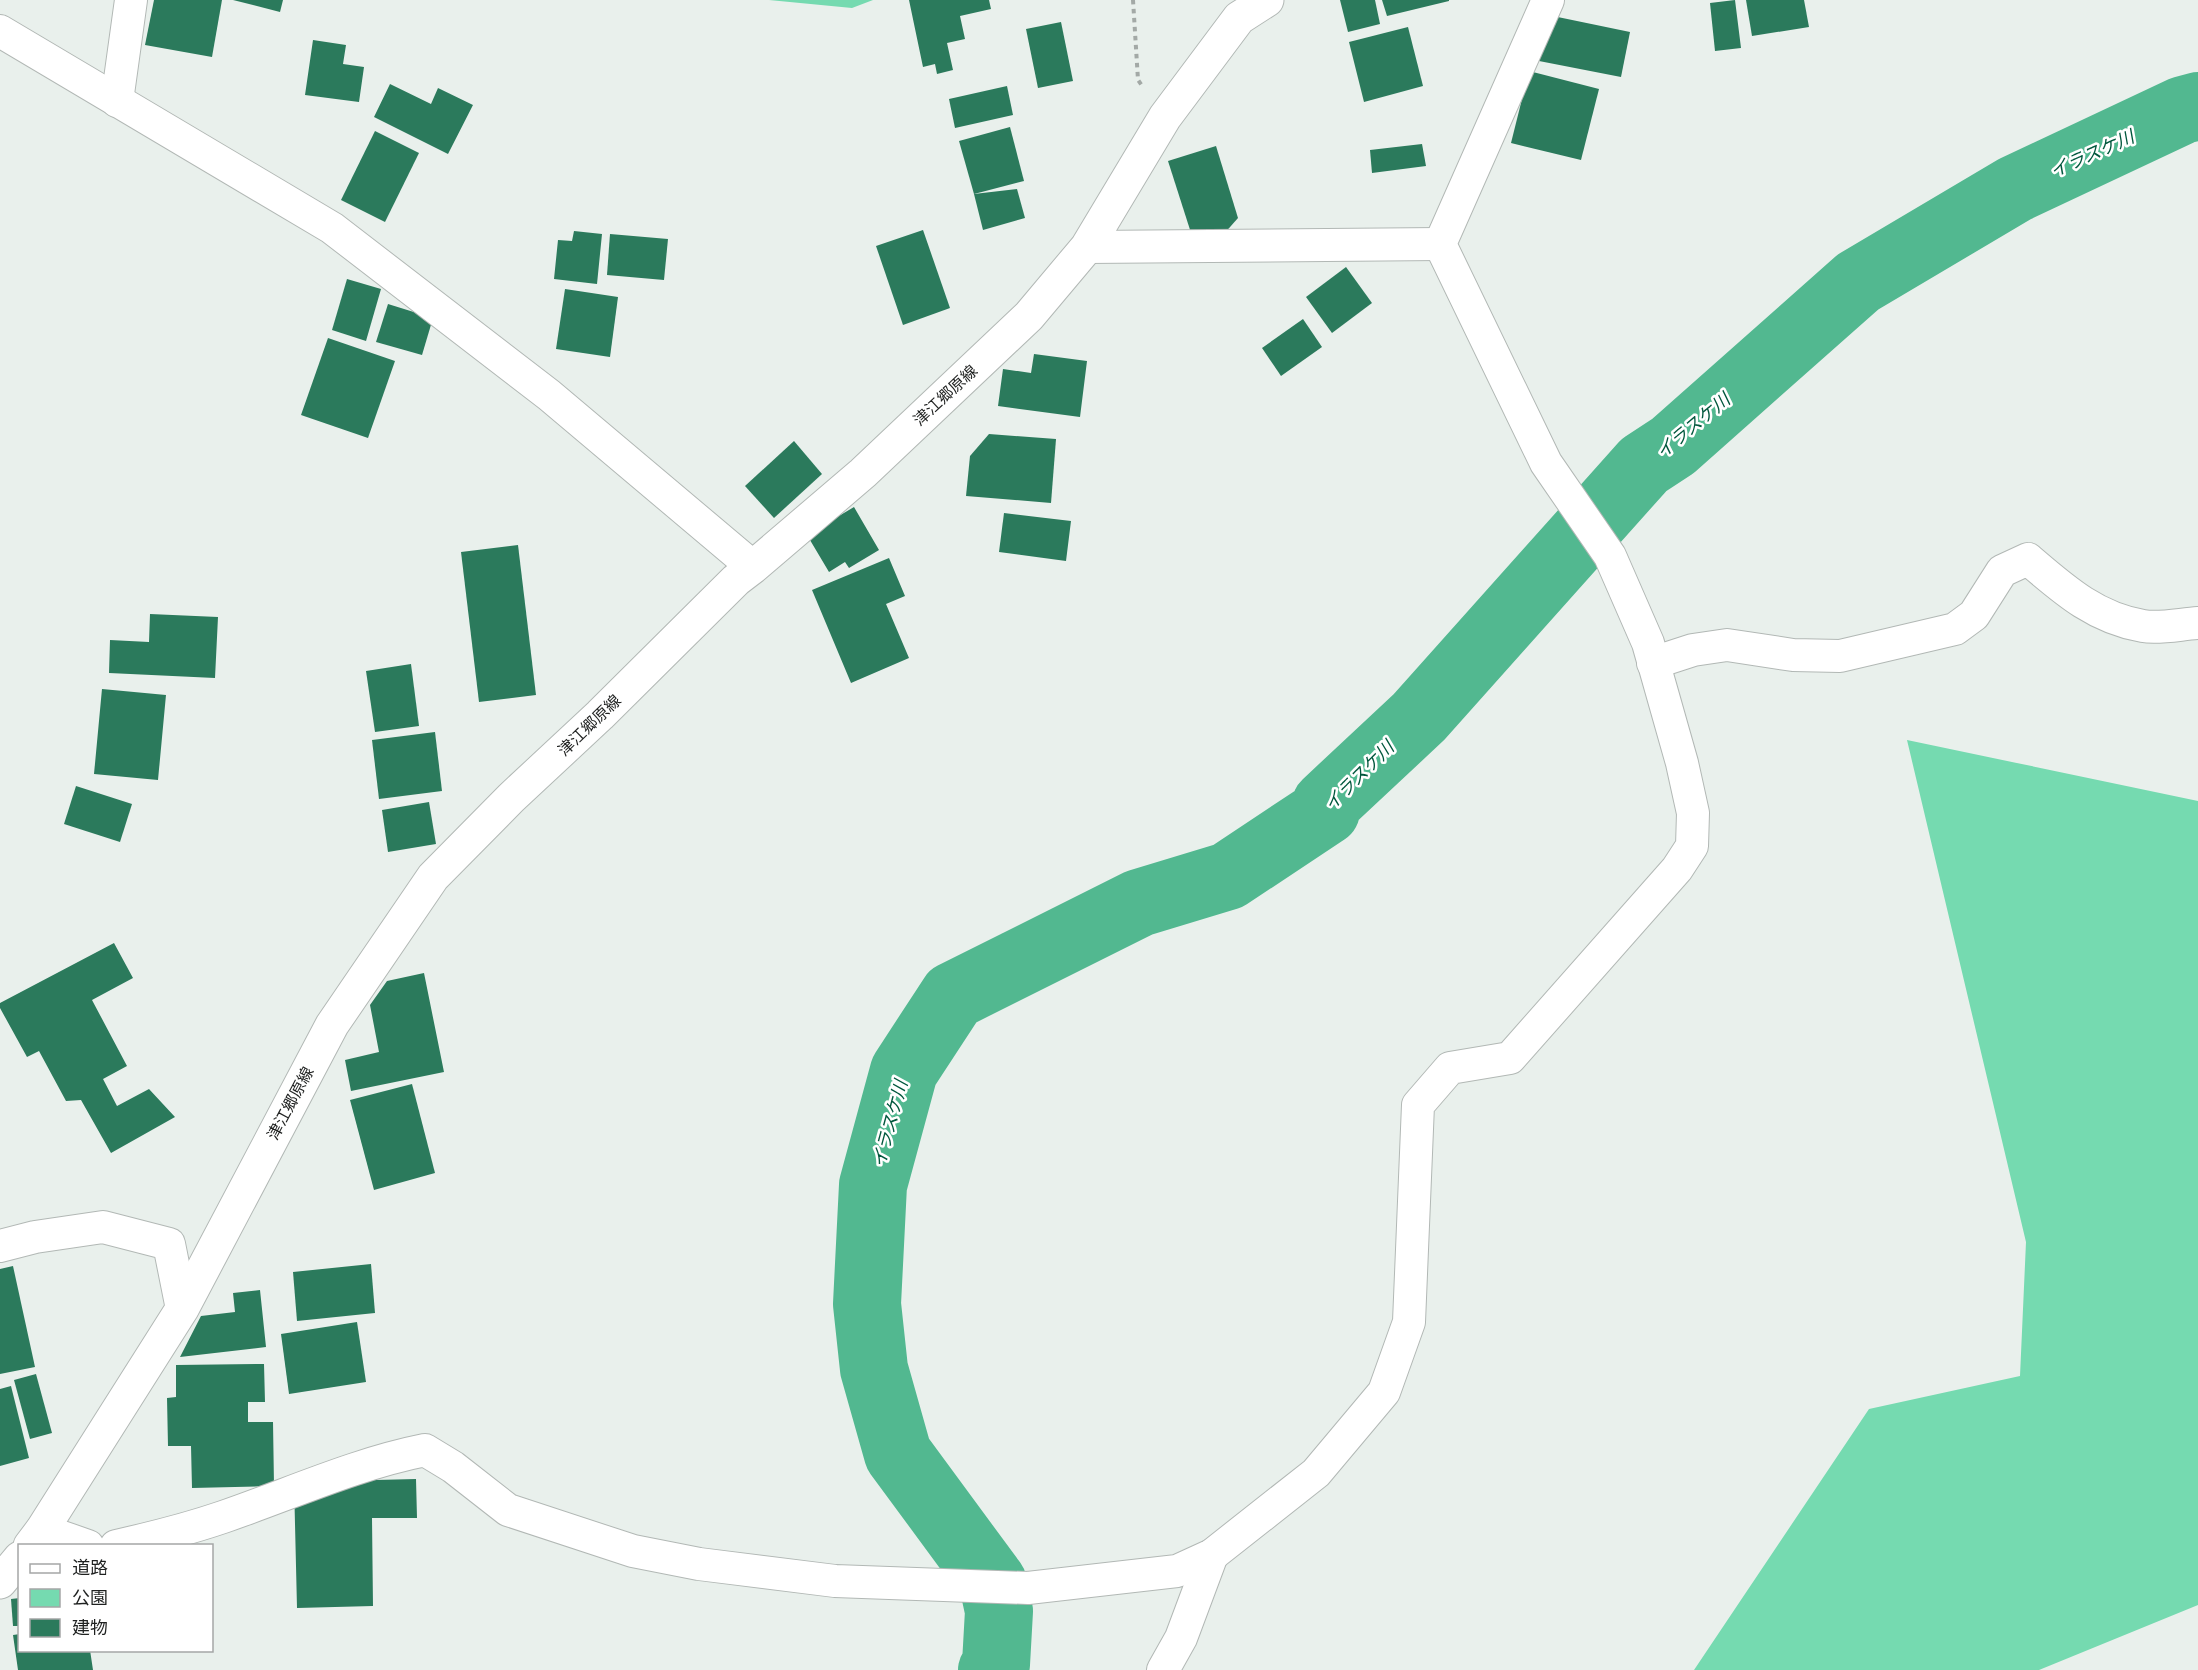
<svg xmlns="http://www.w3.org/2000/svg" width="2198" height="1670" font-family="'Sofia Sans Condensed','Noto Sans JP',sans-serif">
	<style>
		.green { fill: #75dab0 }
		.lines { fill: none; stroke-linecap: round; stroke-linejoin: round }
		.river { stroke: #52b890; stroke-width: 68 }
		.building { fill: #2b7a5c }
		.minor-casing { stroke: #b2b8b5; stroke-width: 34 }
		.secondary-casing { stroke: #b2b8b5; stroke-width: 35 }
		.path { stroke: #a3a9a6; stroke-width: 4; stroke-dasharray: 4.5 4.5; stroke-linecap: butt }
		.minor { stroke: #fff; stroke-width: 32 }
		.secondary { stroke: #fff; stroke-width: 33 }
		.labels { text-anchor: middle; stroke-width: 5; stroke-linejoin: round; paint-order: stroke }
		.street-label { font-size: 16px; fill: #1f2120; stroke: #fff }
		.water-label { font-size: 18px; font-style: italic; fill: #00573d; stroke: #fff }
	</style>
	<rect width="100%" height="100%" fill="#e9f0ec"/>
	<g class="green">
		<path d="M769,0h104l-21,8z"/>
		<path d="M1907,740l291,61v804l-159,65h-345l175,-261 151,-33 6,-134z"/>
	</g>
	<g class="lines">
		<path class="river" d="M992,1670l4,-6 3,-53 -6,-28 -95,-129 -24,-85 -7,-65 6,-119 31,-114 49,-75 186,-93 89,-27 98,-65v-7l93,-87 225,-252 29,-19 185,-164 157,-93 168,-79 15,-4"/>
	</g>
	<g class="building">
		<path d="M154,0h68l-10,57 -67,-12z"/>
		<path d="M233,0h50l-3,12z"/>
		<path d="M909,0h80l2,9 -31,7 5,23 -18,4 6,27 -16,4 -2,-10 -12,3z"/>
		<path d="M1340,0h35l5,24 -32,8z"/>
		<path d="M1382,0h67v1l-62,15z"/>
		<path d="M1735,0l6,48 -26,3 -5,-48z"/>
		<path d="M1746,0h58l5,27 -57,9z"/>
		<path d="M1548,15l82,17 -9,45 -82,-16z"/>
		<path d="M1061,22l12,59 -35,7 -12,-59z"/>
		<path d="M1408,27l15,59 -59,16 -15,-60z"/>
		<path d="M313,40l33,5 -3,19 21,3 -5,35 -54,-7z"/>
		<path d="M1529,71l70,18 -18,71 -70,-17z"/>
		<path d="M390,84l41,20 7,-16 35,17 -25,49 -74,-37z"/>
		<path d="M1007,86l6,29 -58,13 -6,-29z"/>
		<path d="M1010,127l14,54 -50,13 -15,-53z"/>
		<path d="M375,131l44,22 -34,69 -44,-22z"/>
		<path d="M1422,144l4,22 -54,7 -2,-23z"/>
		<path d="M1216,146l22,72 -38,43 -32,-100z"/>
		<path d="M1017,189l8,29 -42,12 -9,-36z"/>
		<path d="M923,230l27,78 -47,17 -27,-79z"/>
		<path d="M574,231l28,3 -5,50 -43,-5 4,-39 14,1z"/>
		<path d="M610,234l58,5 -4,41 -57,-5z"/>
		<path d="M1346,267l26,36 -40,30 -26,-36z"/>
		<path d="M347,279l34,10 -15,52 -34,-11z"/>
		<path d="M565,289l53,8 -8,60 -54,-8z"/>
		<path d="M388,304l45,14 -11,37 -46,-13z"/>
		<path d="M1303,319l19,28 -41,29 -19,-28z"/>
		<path d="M328,338l67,23 -27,77 -67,-23z"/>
		<path d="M1034,354l53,7 -7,56 -82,-11 5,-37 28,4z"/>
		<path d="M989,434l67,5 -5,64 -85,-7 4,-40z"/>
		<path d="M794,441l28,33 -48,44 -29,-32z"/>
		<path d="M854,507l25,43 -30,18 -4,-6 -16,10 -22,-37z"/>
		<path d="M1004,513l67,8 -5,40 -67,-9z"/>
		<path d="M518,545l18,150 -57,7 -18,-150z"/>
		<path d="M889,558l16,38 -19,8 23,54 -58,25 -39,-93z"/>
		<path d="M150,614l68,3 -3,61 -106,-5 1,-33 39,2z"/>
		<path d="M411,664l8,62 -44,6 -9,-61z"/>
		<path d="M102,689l64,6 -8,85 -64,-6z"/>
		<path d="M435,732l7,59 -63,8 -7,-59z"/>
		<path d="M76,786l56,18 -12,38 -56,-18z"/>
		<path d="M429,802l7,42 -48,8 -6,-42z"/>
		<path d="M114,943l19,35 -41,22 35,66 -24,13 14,27 32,-17 26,28 -64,36 -30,-53 -15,1 -27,-50 -12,6 -27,-49v-5z"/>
		<path d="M424,973l20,99 -93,19 -6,-31 34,-8 -9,-47 17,-24z"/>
		<path d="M412,1084l23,89 -61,17 -24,-90z"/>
		<path d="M371,1264l4,49 -78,8 -4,-49z"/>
		<path d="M13,1266l22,101 -35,7v-105z"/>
		<path d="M260,1290l6,57 -86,10 21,-41 34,-4 -2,-19z"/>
		<path d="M357,1322l9,60 -77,12 -8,-60z"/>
		<path d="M264,1364l1,38h-17v20h25l1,64 -82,2 -1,-42h-23l-1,-48 9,-1v-32z"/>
		<path d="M36,1374l16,59 -22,6 -16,-59z"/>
		<path d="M11,1386l18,72 -29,8v-77z"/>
		<path d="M416,1479l1,39h-45l1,88 -76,2 -3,-126z"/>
		<path d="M20,1598v28h-7l-2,-27z"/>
		<path d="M20,1634v16h70l3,20h-75l-5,-35z"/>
	</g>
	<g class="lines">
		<g class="minor-casing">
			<g id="minor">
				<path d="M0,31l332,197 217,167 204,172"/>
				<path d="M117,101l14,-101"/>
				<path d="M1087,247l353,-3"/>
				<path d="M1653,663l40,-13 34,-5 66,10 47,1 115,-27 19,-14 28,-44 26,-12c35,30 67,59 115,67 16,3 38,-2 55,-3"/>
				<path d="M0,1246l35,-9 68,-10 66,17 13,65"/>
				<path d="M42,1530l46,16"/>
				<path d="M116,1546c36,-8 72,-17 107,-29 67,-23 132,-53 202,-67l28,17 55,43 125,41 66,13 136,17 193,7 149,-17 35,-16 104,-82 68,-81 25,-70 9,-217 32,-37 60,-10 167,-189 15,-23 1,-33 -11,-50 -34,-120 -38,-87 -64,-93 -106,-219 108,-244"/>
				<path d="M1163,1670l18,-32 31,-83"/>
			</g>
		</g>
		<g class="secondary-casing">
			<g id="secondary">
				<path d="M30,1546l12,-16 140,-221 150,-284 101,-148 78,-79 89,-83 136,-135 17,-13 110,-94 166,-157 58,-69 78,-130 74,-99 28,-18"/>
				<path d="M0,1582l20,-24"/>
			</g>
		</g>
		<path class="path" d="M1133,0l5,80 5,7"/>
		<use href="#minor" class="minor"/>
		<use href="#secondary" class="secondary"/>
	</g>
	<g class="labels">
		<g class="street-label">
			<text transform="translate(945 395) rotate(-43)" y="6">津江郷原線</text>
			<text transform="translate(589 725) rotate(-44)" y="6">津江郷原線</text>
			<text transform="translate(290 1103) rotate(-62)" y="6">津江郷原線</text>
		</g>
		<g class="water-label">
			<text transform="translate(2092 154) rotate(-24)" y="6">イラスケ川</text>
			<text transform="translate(1693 426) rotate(-40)" y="6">イラスケ川</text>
			<text transform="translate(1359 776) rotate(-45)" y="6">イラスケ川</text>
			<text transform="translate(890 1124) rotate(-75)" y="6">イラスケ川</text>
		</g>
	</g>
	<rect x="18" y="1544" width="195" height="108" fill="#ffffff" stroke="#a5a6a6" stroke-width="1.5"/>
	<rect x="30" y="1564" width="30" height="9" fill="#ffffff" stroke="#a5a6a6" stroke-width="1.5"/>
	<text x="72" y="1574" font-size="18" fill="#1f2120">道路</text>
	<rect x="30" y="1589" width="30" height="18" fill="#75dab0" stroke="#a5a6a6" stroke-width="1.5"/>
	<text x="72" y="1604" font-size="18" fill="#1f2120">公園</text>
	<rect x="30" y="1619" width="30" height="18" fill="#2b7a5c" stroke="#a5a6a6" stroke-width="1.5"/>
	<text x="72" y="1634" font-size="18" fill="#1f2120">建物</text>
</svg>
